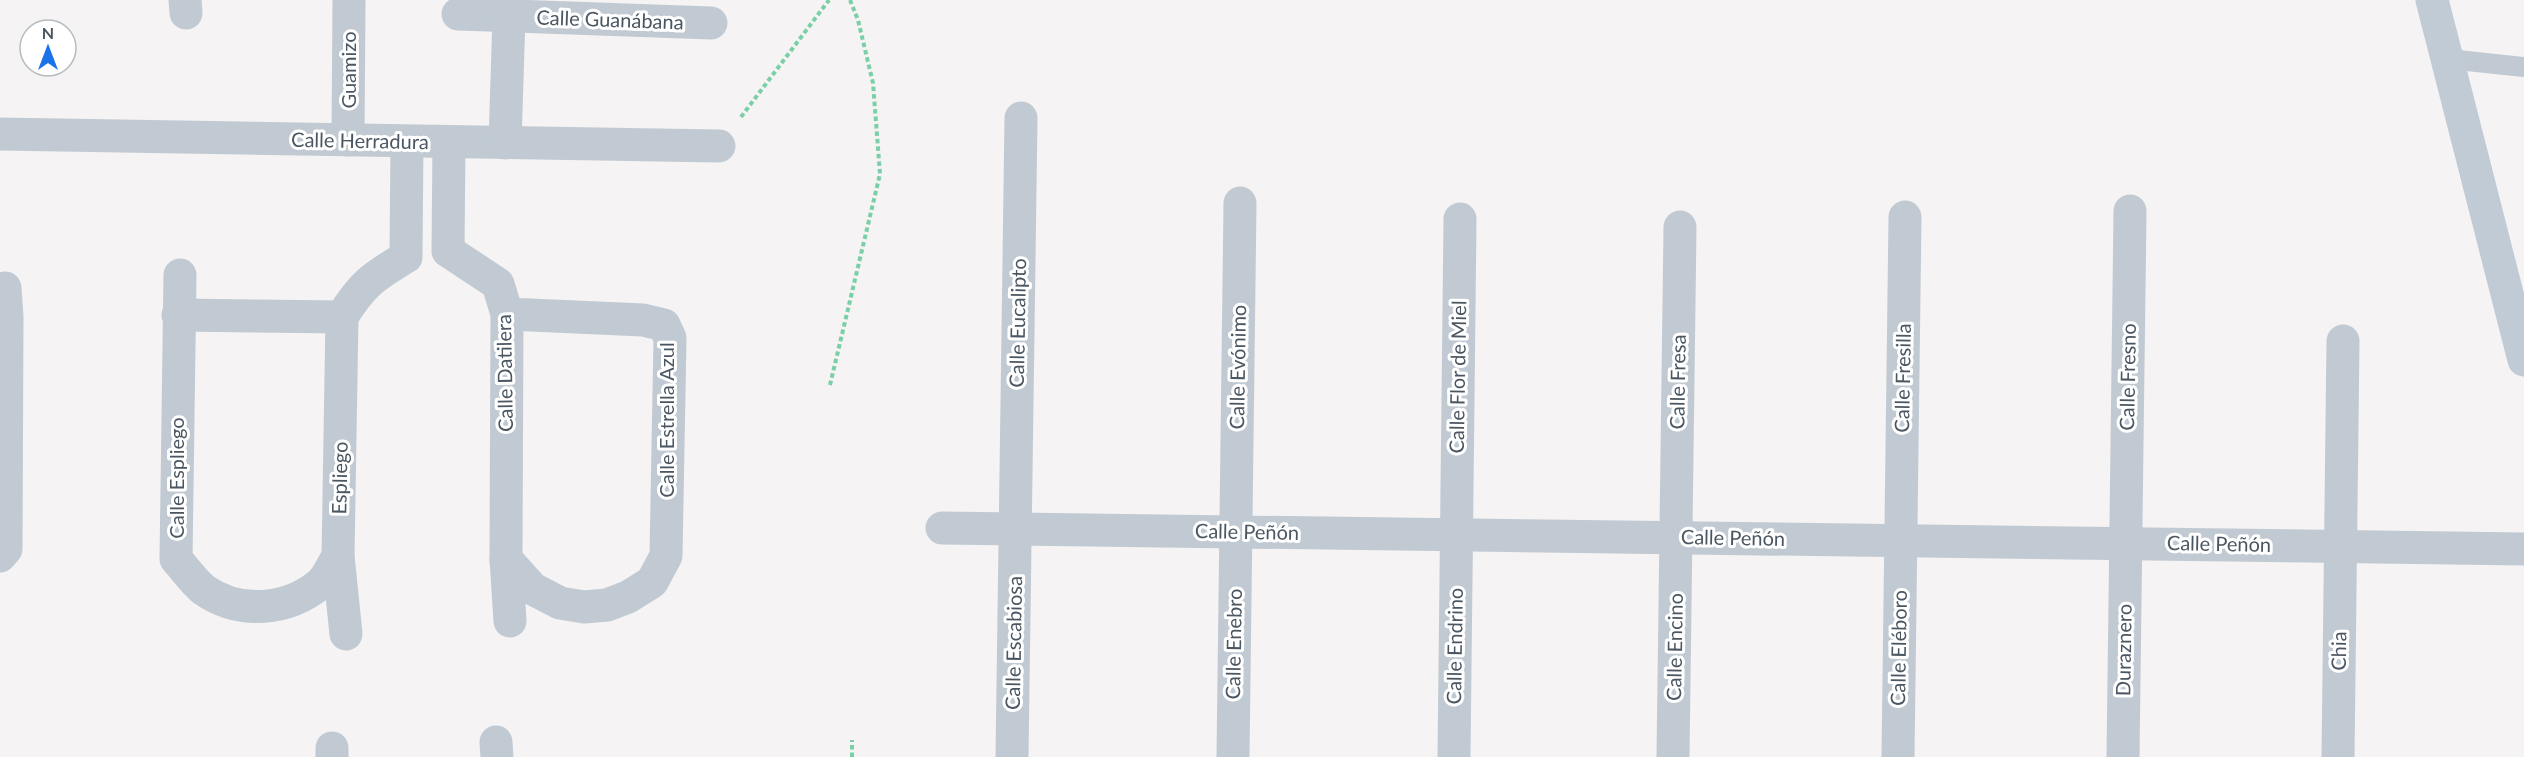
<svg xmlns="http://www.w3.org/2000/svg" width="2524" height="757" font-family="Lato,sans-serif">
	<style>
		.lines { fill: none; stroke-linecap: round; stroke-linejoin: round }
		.path { stroke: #7ad0a6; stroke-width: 4; stroke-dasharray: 4.5 3; stroke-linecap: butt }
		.lane { stroke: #c1cad2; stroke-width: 20 }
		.street { stroke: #c1cad2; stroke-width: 33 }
		.secondary { stroke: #c1cbd6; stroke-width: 33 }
		.labels { text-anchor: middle; stroke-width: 6; stroke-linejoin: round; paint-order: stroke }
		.street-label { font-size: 20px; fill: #4a5661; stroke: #fff }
	</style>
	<rect width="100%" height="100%" fill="#f5f3f3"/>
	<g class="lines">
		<g class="path">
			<path d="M741,117l88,-117"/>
			<path d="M830,385l50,-211 -7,-91 -15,-63 -8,-20"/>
			<path d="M852,757v-17"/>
		</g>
		<path class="lane" d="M2448,59l76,8"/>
		<g class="street">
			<path d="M185,0l1,13"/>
			<path d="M458,14l253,9"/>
			<path d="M0,134l719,12"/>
			<path d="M348,140l1,-140"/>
			<path d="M449,142l-1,109 50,33 9,30 -1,245 27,30 27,14 24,4 23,-2 21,-8 24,-15 14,-26 4,-218 -6,-13 -21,-5 -136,-6"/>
			<path d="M505,143l4,-127"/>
			<path d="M180,275l-4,284c9,10 18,23 28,31 36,25 84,21 117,-7 7,-7 12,-19 17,-27l4,-239"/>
			<path d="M178,315l164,2"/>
			<path d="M342,317c20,-33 31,-40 64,-60l1,-115"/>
			<path d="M942,528l1582,21"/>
			<path d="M0,556l6,-7 1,-232 -2,-29"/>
			<path d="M338,556l8,78"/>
			<path d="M506,559l4,62"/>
			<path d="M496,742l1,15"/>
			<path d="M332,748v9"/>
			<path d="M1012,757l9,-639"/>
			<path d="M1233,757l7,-554"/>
			<path d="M1454,757l6,-538"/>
			<path d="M1673,757l7,-530"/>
			<path d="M1898,757l7,-540"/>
			<path d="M2123,757l7,-546"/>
			<path d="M2338,757l5,-416"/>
		</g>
		<path class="secondary" d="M2432,0l92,360"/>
	</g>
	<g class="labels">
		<g class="street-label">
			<text transform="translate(610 20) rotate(2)" y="7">Calle Guanábana</text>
			<text transform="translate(349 70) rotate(-90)" y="7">Guamizo</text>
			<text transform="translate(360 141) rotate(1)" y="7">Calle Herradura</text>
			<text transform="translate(1018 323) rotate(-89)" y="7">Calle Eucalipto</text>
			<text transform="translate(1238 367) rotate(-89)" y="7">Calle Evónimo</text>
			<text transform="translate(505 373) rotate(-91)" y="7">Calle Datilera</text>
			<text transform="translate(1458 377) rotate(-89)" y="7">Calle Flor de Miel</text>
			<text transform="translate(2128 377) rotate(-89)" y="7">Calle Fresno</text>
			<text transform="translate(1903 378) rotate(-89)" y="7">Calle Fresilla</text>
			<text transform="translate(1678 382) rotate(-89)" y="7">Calle Fresa</text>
			<text transform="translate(667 420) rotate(-90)" y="7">Calle Estrella Azul</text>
			<text transform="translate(177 478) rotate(-90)" y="7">Calle Espliego</text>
			<text transform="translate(340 478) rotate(-89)" y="7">Espliego</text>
			<text transform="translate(1247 532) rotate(1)" y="7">Calle Peñón</text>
			<text transform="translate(1733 538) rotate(1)" y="7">Calle Peñón</text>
			<text transform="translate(2219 544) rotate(1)" y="7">Calle Peñón</text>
			<text transform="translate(1014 643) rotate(-89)" y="7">Calle Escabiosa</text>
			<text transform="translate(1234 644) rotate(-89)" y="7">Calle Enebro</text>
			<text transform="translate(1455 646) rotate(-89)" y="7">Calle Endrino</text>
			<text transform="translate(1675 647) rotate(-89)" y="7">Calle Encino</text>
			<text transform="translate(1899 648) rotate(-89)" y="7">Calle Eléboro</text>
			<text transform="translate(2124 650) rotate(-89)" y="7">Duraznero</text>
			<text transform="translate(2339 651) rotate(-89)" y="7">Chia</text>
		</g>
	</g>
	<g transform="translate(48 48)"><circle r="28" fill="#ffffff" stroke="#b7bbc0" stroke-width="1.5"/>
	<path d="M0-4.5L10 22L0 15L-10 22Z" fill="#1a73e8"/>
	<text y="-9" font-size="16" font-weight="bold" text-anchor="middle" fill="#4a5661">N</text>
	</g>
</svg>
